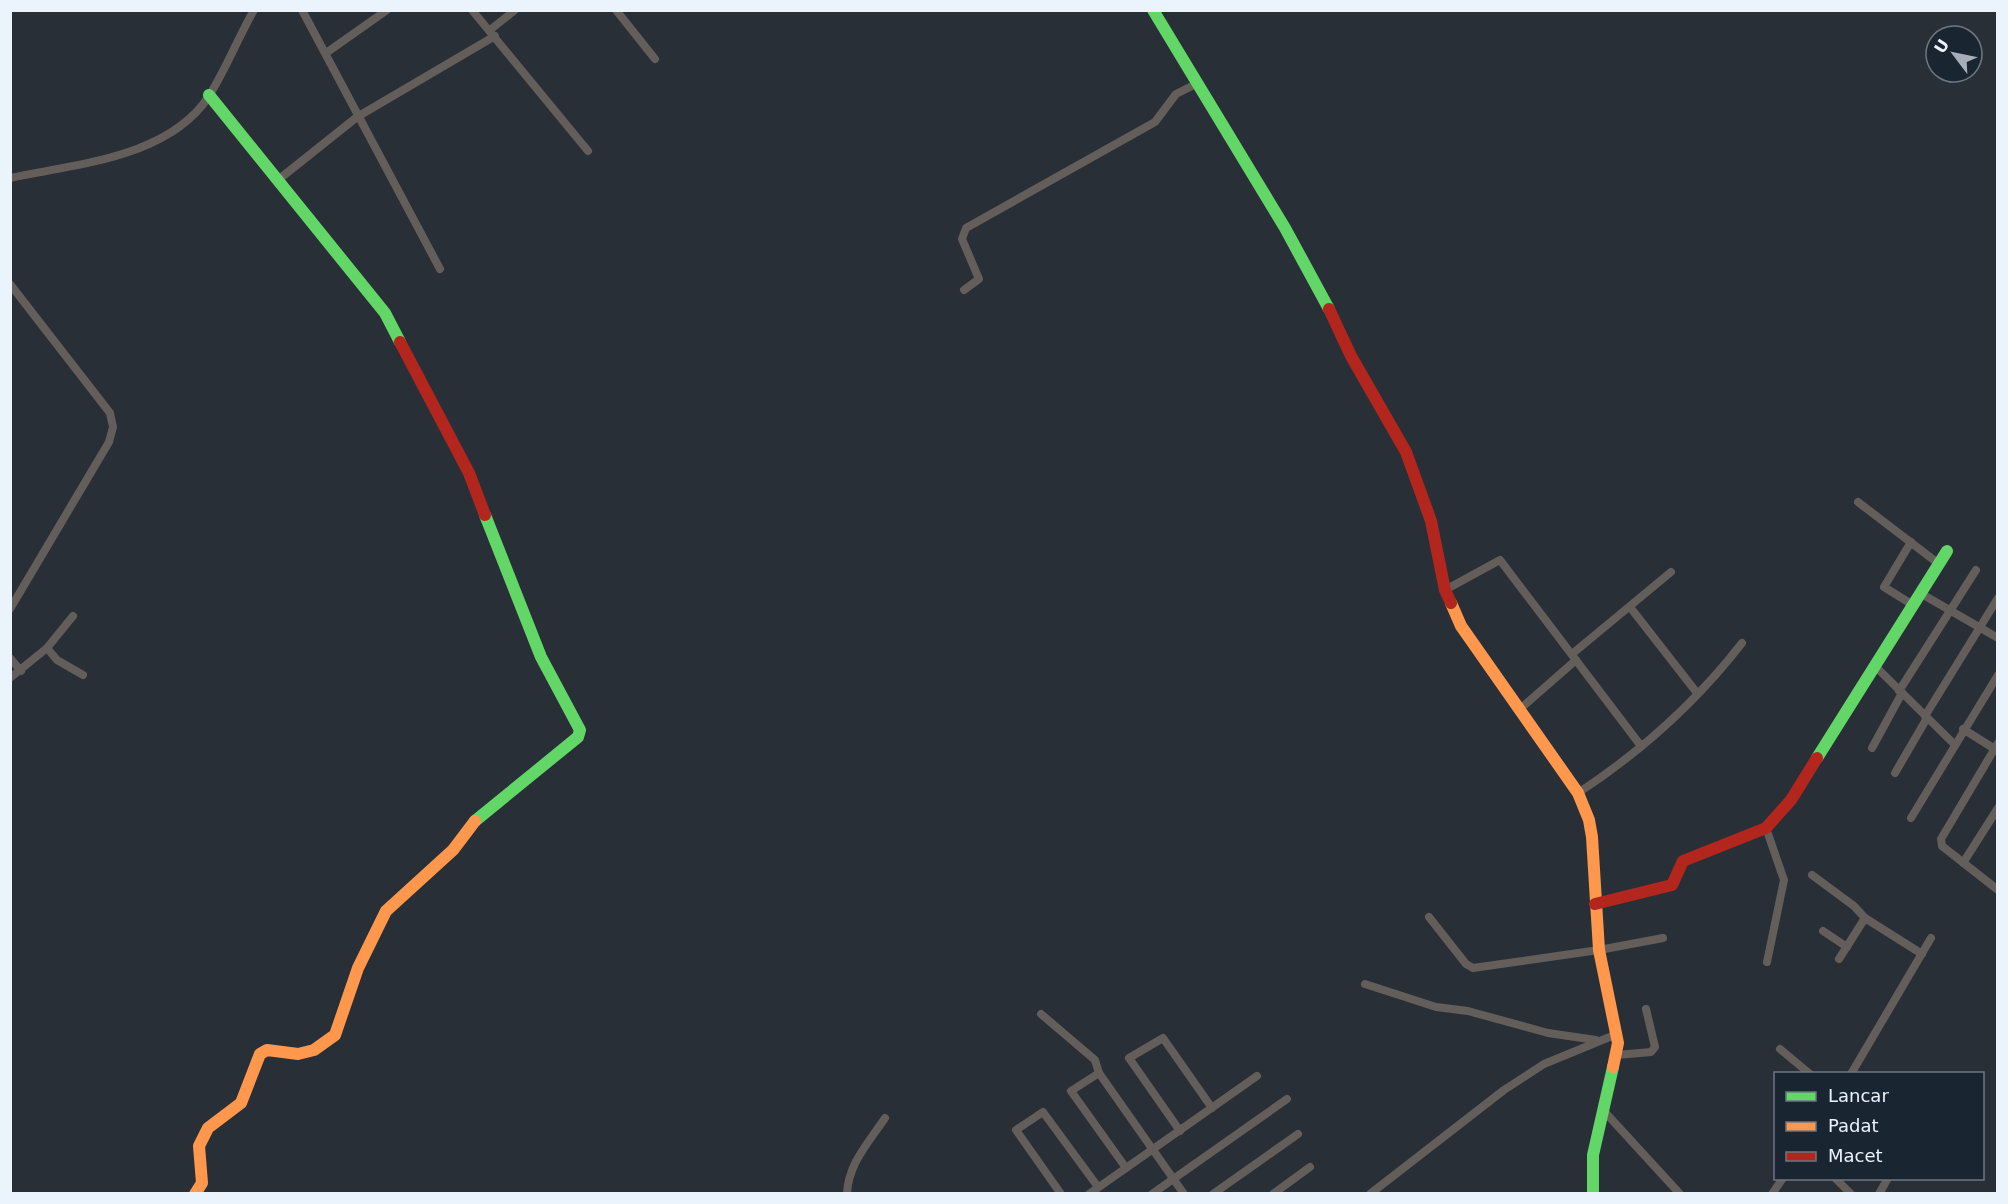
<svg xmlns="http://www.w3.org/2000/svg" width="2008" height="1204" font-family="'DejaVu Sans',sans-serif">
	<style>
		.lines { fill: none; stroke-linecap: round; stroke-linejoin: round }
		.street { stroke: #645e5b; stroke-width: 8 }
		.fast { stroke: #63d668; stroke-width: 12 }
		.slow { stroke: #ff974d; stroke-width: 12 }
		.jam { stroke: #b3261e; stroke-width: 12 }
	</style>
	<rect width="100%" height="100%" fill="#292f36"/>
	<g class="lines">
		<g class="street">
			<path d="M302,10l138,259"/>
			<path d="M472,10l116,141"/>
			<path d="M616,10l39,49"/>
			<path d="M490,30l25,-20"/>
			<path d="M326,53l61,-43"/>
			<path d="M10,178c65,-14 159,-20 199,-82 17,-27 29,-58 45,-86"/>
			<path d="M278,180l79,-63 138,-81"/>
			<path d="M10,284l100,129 3,14 -4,15 -99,167"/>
			<path d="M964,290l15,-11 -17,-40 4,-11 189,-106 21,-28 22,-11"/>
			<path d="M1858,502l81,62"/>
			<path d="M1911,542l-27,45 29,18"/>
			<path d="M1445,590l55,-30 141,186"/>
			<path d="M1920,593l78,45"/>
			<path d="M1630,607l67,86"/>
			<path d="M47,648l10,12 26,15"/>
			<path d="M1572,654l99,-82"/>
			<path d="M10,658l11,13"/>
			<path d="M1875,666l79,78"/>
			<path d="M10,678l37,-30 26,-32"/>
			<path d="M1899,691l77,-121"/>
			<path d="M1520,709l56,-49"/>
			<path d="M1925,716l73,-118"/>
			<path d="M1963,729l35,22"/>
			<path d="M1998,743l-57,96 1,7 56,44"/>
			<path d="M1872,748l30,-55"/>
			<path d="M1895,773l32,-55"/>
			<path d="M1578,793c61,-40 119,-92 164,-150"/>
			<path d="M1911,818l87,-143"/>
			<path d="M1766,828l18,52 -17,82"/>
			<path d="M1963,863l35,-55"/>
			<path d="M1812,875l42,31 11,12 57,36"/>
			<path d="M1429,917l37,47 7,4 126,-18 64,-12"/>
			<path d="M1823,931l24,16"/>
			<path d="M1839,959l26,-41"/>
			<path d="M1365,984l71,23 32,4 80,22 48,7"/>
			<path d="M1041,1014l54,46 4,13 85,121"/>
			<path d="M1780,1049l30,25"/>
			<path d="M1617,1055l34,-3 4,-5 -9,-38"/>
			<path d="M1099,1073l-28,18 55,77"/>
			<path d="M1851,1074l80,-136"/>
			<path d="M1603,1110l77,84"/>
			<path d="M1180,1131l-51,-73 34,-20 49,70"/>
			<path d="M1835,1178l16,16"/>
			<path d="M847,1194c1,-30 22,-52 38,-76"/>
			<path d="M1061,1194l-45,-64 27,-18 55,75"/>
			<path d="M1089,1194l168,-118"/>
			<path d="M1152,1194l135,-95"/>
			<path d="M1213,1194l85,-60"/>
			<path d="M1273,1194l37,-27"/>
			<path d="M1370,1194l134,-104 40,-26 73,-30"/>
			<path d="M1772,1194l11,-16"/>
			<path d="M1879,1194l9,-16"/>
		</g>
		<g class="fast">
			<path d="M1153,10l132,218 44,81"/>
			<path d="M209,95l176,218 15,29"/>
			<path d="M1817,758l130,-207"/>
			<path d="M475,821l103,-84 2,-7 -39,-73 -56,-142"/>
			<path d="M1593,1194v-39l20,-88"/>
		</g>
		<g class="slow">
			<path d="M1451,603l10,23 117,167 11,27 3,17 7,113 19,93 -5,24"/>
			<path d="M195,1194l7,-11 -3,-37 9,-18 33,-25 19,-49 7,-4 31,4 16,-4 21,-15 23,-67 28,-57 67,-61 22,-29"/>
		</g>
		<g class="jam">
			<path d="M1329,309l22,47 55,96 25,69 14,69 6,13"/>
			<path d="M400,342l69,131 16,42"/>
			<path d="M1595,904l77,-19 11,-24 83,-33 25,-28 26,-42"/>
		</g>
	</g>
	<rect width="2008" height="1204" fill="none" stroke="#ebf3fc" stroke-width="24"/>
	<rect x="1774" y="1072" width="210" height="108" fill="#192531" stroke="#6d7782" stroke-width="1.5"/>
	<rect x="1786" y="1092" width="30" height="9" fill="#63d668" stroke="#6d7782" stroke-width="1.5"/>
	<text x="1828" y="1102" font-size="18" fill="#ebf3fc">Lancar</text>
	<rect x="1786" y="1122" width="30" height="9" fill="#ff974d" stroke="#6d7782" stroke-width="1.5"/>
	<text x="1828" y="1132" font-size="18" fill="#ebf3fc">Padat</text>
	<rect x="1786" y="1152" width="30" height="9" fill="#b3261e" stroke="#6d7782" stroke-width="1.5"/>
	<text x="1828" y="1162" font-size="18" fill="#ebf3fc">Macet</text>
	<g transform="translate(1954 54) rotate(302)"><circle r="28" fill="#192531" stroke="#6d7782" stroke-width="1.5"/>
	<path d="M0-4.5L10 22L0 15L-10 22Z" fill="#a7aeb7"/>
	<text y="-9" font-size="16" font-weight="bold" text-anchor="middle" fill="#ebf3fc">U</text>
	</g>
</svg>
